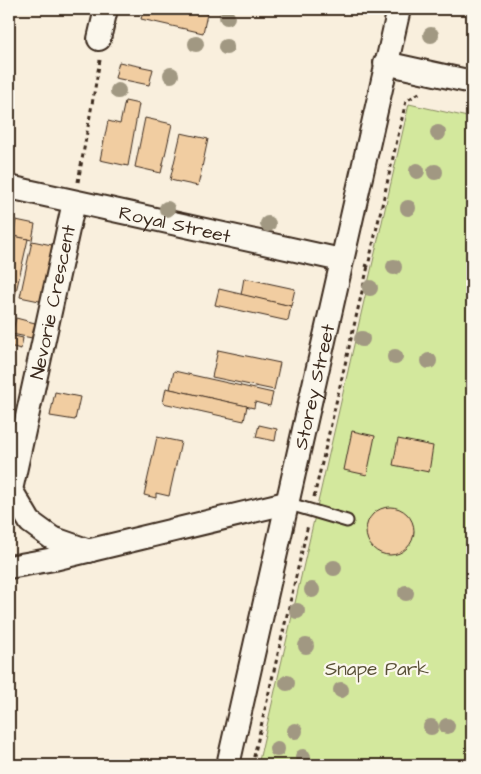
<svg xmlns="http://www.w3.org/2000/svg" width="481" height="774" font-family="'Architects Daughter',sans-serif">
	<style>
		.green { fill: #d3e89d; stroke: #87895e }
		.building { fill: #f1cda1; stroke: #3b2a1e }
		.lines { fill: none; stroke-linecap: round; stroke-linejoin: round }
		.lane-casing { stroke: #3b2a1e; stroke-width: 15 }
		.street-casing { stroke: #3b2a1e; stroke-width: 26 }
		.path { stroke: #3b2a1e; stroke-width: 3; stroke-dasharray: 4 4; stroke-linecap: butt }
		.lane { stroke: #fbf7ec; stroke-width: 11 }
		.street { stroke: #fbf7ec; stroke-width: 22 }
		.tree { fill: #a19882 }
		.labels { text-anchor: middle; stroke-width: 4.5; stroke-linejoin: round; paint-order: stroke }
		.street-label { font-size: 19px; fill: #3b2a1e; stroke: #fbf7ec }
		.park-label { font-size: 19px; fill: #595037; stroke: #fbf7ec }
	</style>
	<rect width="100%" height="100%" fill="#f9efdd"/>
	<filter id="ink" filterUnits="userSpaceOnUse"><feTurbulence type="fractalNoise" baseFrequency=".02" numOctaves="2"/><feDisplacementMap in="SourceGraphic" scale="10" xChannelSelector="R" yChannelSelector="G"/><feConvolveMatrix kernelMatrix="1 2 1 2 8 2 1 2 1" color-interpolation-filters="sRGB"/></filter>
	<g filter="url(#ink)">
		<path class="green" d="M409,104l63,14v647h-214z"/>
		<g class="building">
			<path d="M144,9h64l-5,24 -62,-14z"/>
			<path d="M119,62l34,7 -4,16 -34,-7z"/>
			<path d="M125,101l14,3 -11,62 -28,-6 8,-39 12,3z"/>
			<path d="M145,118l27,6 -11,49 -26,-6z"/>
			<path d="M181,133l27,6 -10,47 -28,-6z"/>
			<path d="M16,220l19,4 -3,16 -19,-4z"/>
			<path d="M9,235l19,4 -13,57 -6,-2z"/>
			<path d="M32,241l25,5 -13,56 -24,-5z"/>
			<path d="M244,278l51,11 -4,17 -50,-11z"/>
			<path d="M219,289l72,17 -3,15 -73,-16z"/>
			<path d="M16,318l19,5 -3,15 -20,-4z"/>
			<path d="M9,335l14,3 -2,11 -12,-3v3z"/>
			<path d="M218,350l62,13 -6,27 -62,-13z"/>
			<path d="M174,371l99,22 -3,13 -15,-4 -1,6 -84,-19z"/>
			<path d="M166,388l81,18 -3,15 -81,-18z"/>
			<path d="M55,392l25,5 -5,23 -25,-4z"/>
			<path d="M259,425l18,4 -2,12 -19,-4z"/>
			<path d="M352,431l23,5 -8,39 -23,-5z"/>
			<path d="M157,437l24,5 -12,54 -13,-3v5l-12,-3z"/>
			<path d="M398,439l35,7 -4,26 -36,-7z"/>
			<circle cx="390" cy="531" r="24"/>
		</g>
		<g class="lines">
			<g class="lane-casing">
				<path id="lane" d="M286,503l61,18"/>
			</g>
			<g class="street-casing">
				<g id="street">
					<path d="M99,39l7,-30"/>
					<path d="M385,63l87,19"/>
					<path id="s1" d="M9,187l332,73"/>
					<path d="M74,202l-63,288 19,32 22,16 37,13"/>
					<path d="M9,567l45,-8 232,-56"/>
					<path id="s2" d="M228,765l171,-756"/>
				</g>
			</g>
			<g class="path">
				<path d="M78,182l22,-122"/>
				<path d="M365,265l3,1 38,-165 15,-9"/>
				<path d="M314,497l54,-231"/>
				<path d="M252,765l56,-240"/>
			</g>
			<use href="#lane" class="lane"/>
			<use href="#street" class="street"/>
		</g>
		<g class="tree">
			<circle cx="227" cy="17" r="8"/>
			<circle cx="431" cy="35" r="8"/>
			<circle cx="196" cy="44" r="8"/>
			<circle cx="226" cy="47" r="8"/>
			<circle cx="171" cy="75" r="8"/>
			<circle cx="118" cy="91" r="8"/>
			<circle cx="438" cy="133" r="8"/>
			<circle cx="417" cy="171" r="8"/>
			<circle cx="435" cy="172" r="8"/>
			<circle cx="408" cy="208" r="8"/>
			<circle cx="167" cy="209" r="8"/>
			<circle cx="268" cy="224" r="8"/>
			<circle cx="394" cy="267" r="8"/>
			<circle cx="370" cy="288" r="8"/>
			<circle cx="362" cy="339" r="8"/>
			<circle cx="395" cy="357" r="8"/>
			<circle cx="429" cy="361" r="8"/>
			<circle cx="334" cy="568" r="8"/>
			<circle cx="312" cy="590" r="8"/>
			<circle cx="406" cy="593" r="8"/>
			<circle cx="297" cy="611" r="8"/>
			<circle cx="306" cy="646" r="8"/>
			<circle cx="287" cy="683" r="8"/>
			<circle cx="341" cy="690" r="8"/>
			<circle cx="447" cy="726" r="8"/>
			<circle cx="431" cy="727" r="8"/>
			<circle cx="295" cy="731" r="8"/>
			<circle cx="277" cy="749" r="8"/>
			<circle cx="303" cy="757" r="8"/>
		</g>
	</g>
	<g class="labels">
		<g class="street-label">
			<text dy="7" stroke="none"><textPath href="#s1" startOffset="170">Royal Street</textPath></text>
			<text transform="translate(52 302) rotate(-78)" y="7">Nevorie Crescent</text>
			<text dy="7" stroke="none"><textPath href="#s2" startOffset="388">Storey Street</textPath></text>
		</g>
		<g class="park-label">
			<text x="377" y="675">Snape Park</text>
		</g>
	</g>
	<rect width="481" height="774" fill="none" stroke="#fbf7ec" stroke-width="30"/>
	<rect x="15" y="15" width="451" height="744" fill="none" stroke="#3b2a1e" stroke-width="2" filter="url(#ink)"/>
</svg>
